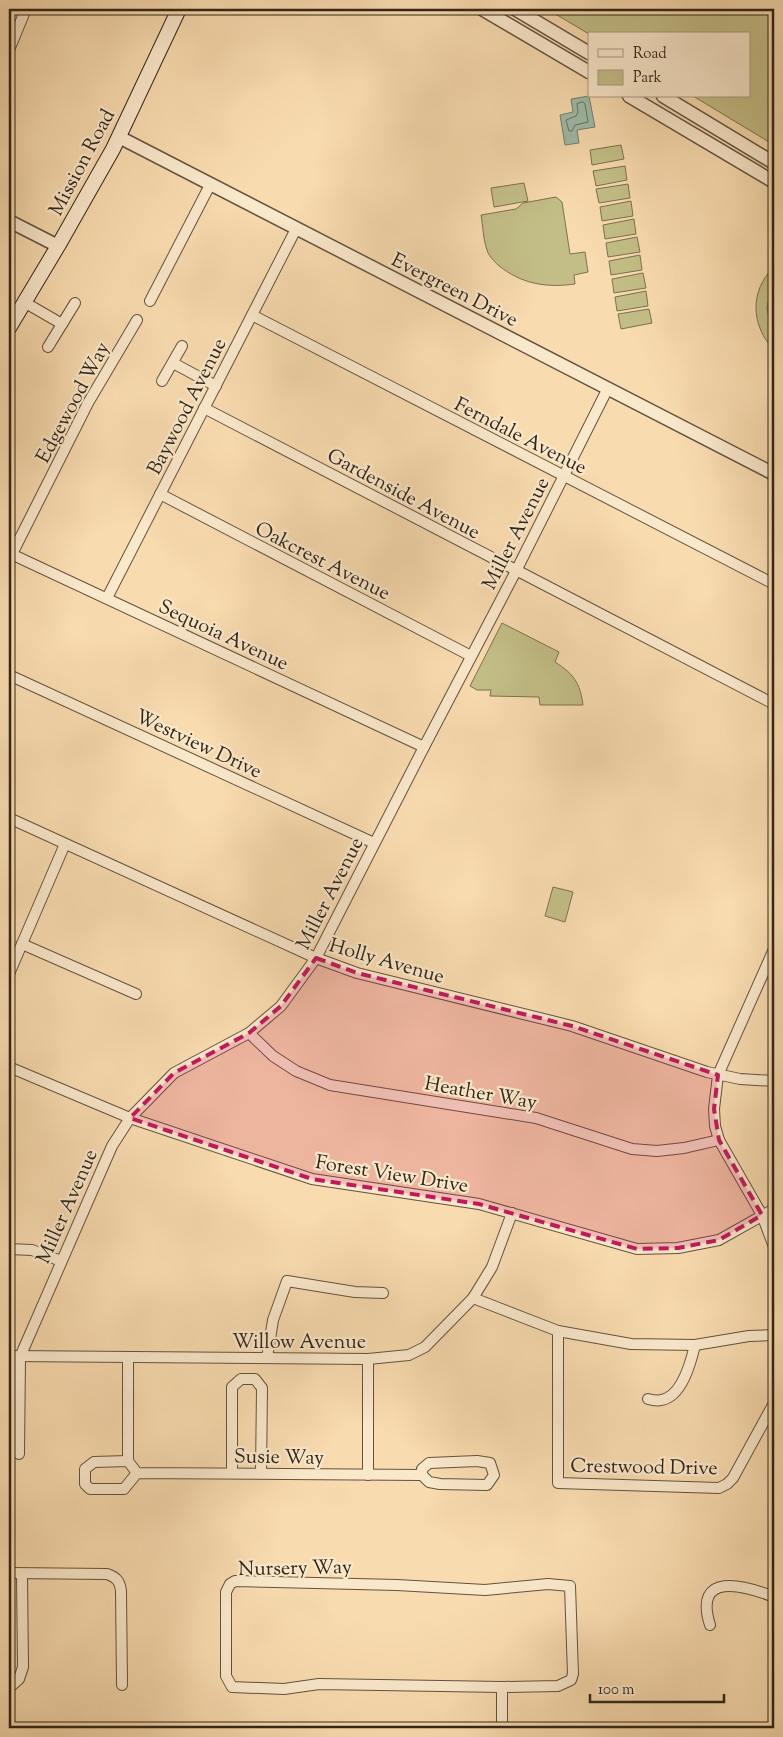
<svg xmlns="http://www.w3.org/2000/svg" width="783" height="1737" font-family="'Sorts Mill Goudy',serif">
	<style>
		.green { fill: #c3be87; stroke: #7a7250 }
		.water { fill: #9ebba8; stroke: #727f6f }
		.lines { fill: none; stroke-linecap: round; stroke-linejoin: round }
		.shore { stroke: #677061; stroke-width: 1 }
		.minor-casing { stroke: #62533f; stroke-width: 12 }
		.tertiary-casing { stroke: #62533f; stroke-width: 15 }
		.secondary-casing { stroke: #30261a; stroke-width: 16 }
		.minor { stroke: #fae8cb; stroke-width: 10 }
		.tertiary { stroke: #fae8cb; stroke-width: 12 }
		.secondary { stroke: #fae8cb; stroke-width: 14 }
		.marked { fill: #c2185b; fill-opacity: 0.2; stroke: #c2185b; stroke-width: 4; stroke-dasharray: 10 6; stroke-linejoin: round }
		.labels { text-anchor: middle; stroke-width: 4.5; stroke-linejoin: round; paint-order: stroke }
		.street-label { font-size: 20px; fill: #30261a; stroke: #fae8cb }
	</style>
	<rect width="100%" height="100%" fill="#f8dbaf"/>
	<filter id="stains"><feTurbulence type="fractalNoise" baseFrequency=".004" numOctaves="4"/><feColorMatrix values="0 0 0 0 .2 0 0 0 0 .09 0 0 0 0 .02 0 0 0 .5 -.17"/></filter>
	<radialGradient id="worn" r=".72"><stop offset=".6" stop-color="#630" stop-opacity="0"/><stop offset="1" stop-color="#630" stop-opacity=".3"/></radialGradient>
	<g class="green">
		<path d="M547,9h227v136l-81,-49h56v-62h-160z"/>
		<path d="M621,145l3,14 -32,6 -2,-15z"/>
		<path d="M625,166l2,14 -31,6 -3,-15z"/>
		<path d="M524,183l4,18 -34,6 -3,-19z"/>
		<path d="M628,184l2,14 -31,5 -3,-14z"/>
		<path d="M556,197l6,5 8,52 15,-2 3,20 -14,3 1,9c-29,4 -54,0 -77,-19 -4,-4 -10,-10 -11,-15 -4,-11 -4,-24 -6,-35l35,-6 7,-6z"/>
		<path d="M631,201l2,15 -31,5 -2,-14z"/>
		<path d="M634,219l2,15 -31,5 -2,-14z"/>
		<path d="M637,237l3,15 -32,5 -2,-14z"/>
		<path d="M640,255l2,15 -31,5 -2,-14z"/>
		<path d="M774,267v18l-4,8 -3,15 3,15 4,9v18c-23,-24 -25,-59 0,-83z"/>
		<path d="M643,273l3,15 -32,5 -2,-14z"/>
		<path d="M646,291l2,15 -31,5 -2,-14z"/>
		<path d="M649,309l3,14 -31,6 -3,-15z"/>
		<path d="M502,623l57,29 -4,10c19,12 25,21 28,43h-43l-1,-8 -49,-1 1,-6h-14l-7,-4z"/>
		<path d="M553,887l20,5 -8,30 -20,-6z"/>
	</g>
	<path class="water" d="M589,96l6,31 -18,3 2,13 -14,2 -5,-30 13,-3 -2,-13z"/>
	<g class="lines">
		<path class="shore" d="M583,102l2,2 3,18 -13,3 -3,6h-3l-3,-11 10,-4 2,-4 -1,-8z"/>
		<g class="minor-casing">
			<g id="minor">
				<path d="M9,50l17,-41"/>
				<path d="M150,301l60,-116"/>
				<path d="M24,302l38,22"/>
				<path d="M252,315l522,269"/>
				<path d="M48,347l27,-44"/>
				<path d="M173,363l43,23"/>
				<path d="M162,381l20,-35"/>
				<path d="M204,408l570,296"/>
				<path d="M160,494l311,162"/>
				<path d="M9,553l415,194"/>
				<path d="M12,554l76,-151 49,-83"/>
				<path d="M107,598l189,-369"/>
				<path d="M9,675l365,168"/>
				<path d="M9,818l307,140 41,15 215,53 135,46 33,7 34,2"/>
				<path d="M22,944l114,50"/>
				<path d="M774,949l-56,126 -4,34 1,17 4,14 43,75 12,32"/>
				<path d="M9,974l56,-130"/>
				<path d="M249,1033l24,23 23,15 34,14 206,33 96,31 25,2 27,-3 35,-8"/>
				<path d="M9,1067l121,51 182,61 167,25 158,45 41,-1 41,-8 55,-31"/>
				<path d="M9,1249l23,1 29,11"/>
				<path d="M473,1298l85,33 73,13 64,1 54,-9 25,-1"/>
				<path d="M558,1331v152l161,5 8,-4 6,-6 41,-75"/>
				<path d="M9,1356l359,3 41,-4 16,-8 48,-49 19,-31 20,-54"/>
				<path d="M128,1357v104"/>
				<path d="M267,1358l6,-38 14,-39 68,11 28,1"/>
				<path d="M648,1399c4,1 9,2 13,1 21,-3 30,-38 34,-55"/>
				<path d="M19,1454l1,-97 92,-211 18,-28 44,-45 75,-40 32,-27 35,-48 108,-211 92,-176 92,-183"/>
				<path d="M477,1461l13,2 4,12 -7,10 -47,-1 -11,-2 -7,-7v-6l7,-6z"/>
				<path d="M137,1473l-13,16h-34l-5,-5v-15l9,-7 34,-1 9,12 285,2"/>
				<path d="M232,1473v-86l9,-8h14l7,9 -1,85"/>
				<path d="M368,1475v-116"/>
				<path d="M9,1573l98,1c9,3 13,7 14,17l1,94"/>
				<path d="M235,1581l162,4 88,5 63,-6 22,2 3,88 -2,6 -13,6 -56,1 -183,-3 -35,5 -52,-2 -6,-11v-84l4,-8z"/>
				<path d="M710,1625c-17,-54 34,-40 64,-28"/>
				<path d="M9,1688l10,-9 4,-12 -1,-93"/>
				<path d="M502,1728v-41"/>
			</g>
		</g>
		<g class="tertiary-casing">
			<g id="tertiary">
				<path d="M482,9l107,63"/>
				<path d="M515,9l74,44"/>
				<path d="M629,96l145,86"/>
				<path d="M663,96l111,67"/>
				<path d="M119,137l655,337"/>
				<path d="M9,221l49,25"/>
			</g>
		</g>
		<g class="secondary-casing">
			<path id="secondary" d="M9,328l49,-82 55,-97 66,-140"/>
		</g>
		<use href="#minor" class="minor"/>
		<use href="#tertiary" class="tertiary"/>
		<use href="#secondary" class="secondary"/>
	</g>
	<path class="marked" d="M316,958l41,15 215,53 146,49 -4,34 5,31 43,75 -43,25 -41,8 -41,1 -158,-45 -167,-25 -182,-61 44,-45 75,-40 32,-27z"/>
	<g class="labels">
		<g class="street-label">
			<text transform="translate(81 162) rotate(-62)" y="7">Mission Road</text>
			<text transform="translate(455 289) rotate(27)" y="7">Evergreen Drive</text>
			<text transform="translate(72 402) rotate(-62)" y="7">Edgewood Way</text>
			<text transform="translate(186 406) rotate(-63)" y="7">Baywood Avenue</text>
			<text transform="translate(521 435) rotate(27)" y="7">Ferndale Avenue</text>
			<text transform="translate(404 493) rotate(28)" y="7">Gardenside Avenue</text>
			<text transform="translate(515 533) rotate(-63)" y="7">Miller Avenue</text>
			<text transform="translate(323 560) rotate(27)" y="7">Oakcrest Avenue</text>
			<text transform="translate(224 634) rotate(25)" y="7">Sequoia Avenue</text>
			<text transform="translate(199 743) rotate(25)" y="7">Westview Drive</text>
			<text transform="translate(329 893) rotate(-63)" y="7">Miller Avenue</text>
			<text transform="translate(387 960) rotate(16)" y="7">Holly Avenue</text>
			<text transform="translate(481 1092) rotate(10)" y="7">Heather Way</text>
			<text transform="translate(392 1173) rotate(9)" y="7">Forest View Drive</text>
			<text transform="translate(66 1206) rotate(-66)" y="7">Miller Avenue</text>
			<text x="299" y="1348">Willow Avenue</text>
			<text transform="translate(279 1456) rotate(1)" y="7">Susie Way</text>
			<text transform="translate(644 1466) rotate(1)" y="7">Crestwood Drive</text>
			<text transform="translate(295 1567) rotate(-1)" y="7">Nursery Way</text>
		</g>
	</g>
	<rect width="783" height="1737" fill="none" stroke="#f8dbaf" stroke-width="30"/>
	<rect x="10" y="10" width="763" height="1717" fill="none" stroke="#30261a" stroke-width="2.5"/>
	<rect x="15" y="15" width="753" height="1707" fill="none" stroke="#30261a"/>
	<rect x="588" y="32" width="162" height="65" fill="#fae8cb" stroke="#a99a84"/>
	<rect x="598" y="49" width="25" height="8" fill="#fae8cb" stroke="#a99a84"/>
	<text x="633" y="58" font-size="15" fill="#30261a">Road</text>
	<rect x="598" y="70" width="25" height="15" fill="#c3be87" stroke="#a99a84"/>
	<text x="633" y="82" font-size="15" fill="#30261a">Park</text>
	<path d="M590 1694v8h134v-8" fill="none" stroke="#30261a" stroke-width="2.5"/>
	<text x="598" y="1694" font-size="15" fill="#30261a" stroke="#fae8cb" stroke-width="4" paint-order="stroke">100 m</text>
	<rect width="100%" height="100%" filter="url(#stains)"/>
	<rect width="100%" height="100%" fill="url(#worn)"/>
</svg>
